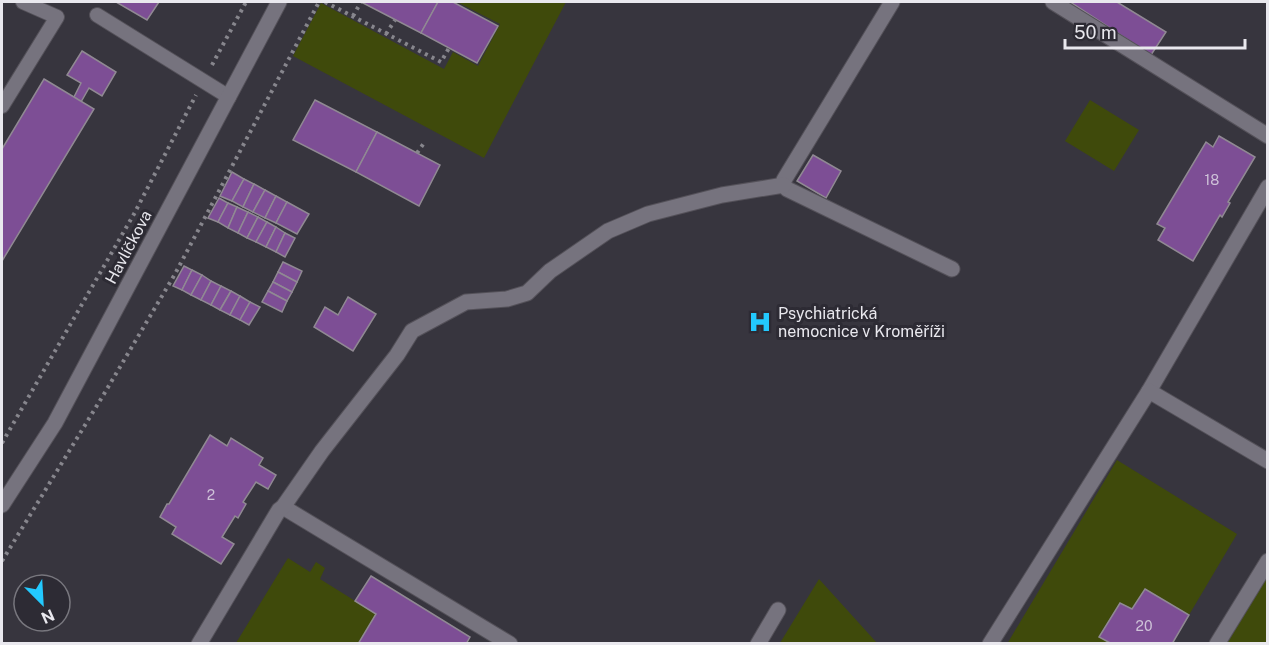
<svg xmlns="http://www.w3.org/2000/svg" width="1269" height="645" font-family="'Public Sans',sans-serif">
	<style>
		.green { fill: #3f4a0b }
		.building { fill: #7d4e95; stroke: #908993; stroke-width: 1.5 }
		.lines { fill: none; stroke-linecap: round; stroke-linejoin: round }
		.service-casing { stroke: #545159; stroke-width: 16 }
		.pedestrian-casing { stroke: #545159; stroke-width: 17 }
		.tertiary-casing { stroke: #545159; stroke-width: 17 }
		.path { stroke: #87868d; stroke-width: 4; stroke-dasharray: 3 4.5; stroke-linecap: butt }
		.service { stroke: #76737e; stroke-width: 14 }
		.pedestrian { stroke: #76737e; stroke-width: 15 }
		.tertiary { stroke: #76737e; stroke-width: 15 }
		.labels { text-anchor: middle; stroke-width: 6; stroke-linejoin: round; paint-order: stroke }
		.number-label { font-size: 14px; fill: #cec2d8 }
		.street-label { font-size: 16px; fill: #e9e8ee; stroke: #2d2b34 }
		.poi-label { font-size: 16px; fill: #e9e8ee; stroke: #2d2b34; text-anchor: start }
	</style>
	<rect width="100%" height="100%" fill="#37353e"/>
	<g class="green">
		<path d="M457,2h109l-82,156 -191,-102 28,-53 123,66 9,-17 25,14 22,-42z"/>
		<path d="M1090,100l49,30 -25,41 -49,-30z"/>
		<path d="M1117,460l120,74 -48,81 -44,-26 -13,20 -13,-5 -19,30 12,8 -1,1 -104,1z"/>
		<path d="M288,558l22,14 6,-10 9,6 -5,11 56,35 -18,29h-122z"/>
		<path d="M1267,577v66h-40z"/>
		<path d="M819,579l58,64h-97z"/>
	</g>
	<g class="building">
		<path d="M116,2h43l-12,18z"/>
		<path d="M363,2h75l-17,31 -58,-30z"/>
		<path d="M438,2h15l45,24 -21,37 -56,-30z"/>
		<path d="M1070,2h47l49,30 -15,23z"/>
		<path d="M82,51l34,21 -14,24 -13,-8 -8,14 -7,-5 7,-14 -14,-8z"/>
		<path d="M44,79l50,30 -92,152v-112z"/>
		<path d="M315,100l62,32 -21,40 -63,-32z"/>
		<path d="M377,132l63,33 -21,41 -63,-34z"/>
		<path d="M1219,136l36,21 -27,45 2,1 -8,14 -2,-2 -27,46 -35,-21 7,-12 -8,-4 49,-82 7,5z"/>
		<path d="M813,155l28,16 -15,27 -29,-17z"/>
		<path d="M232,172l12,7 -12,22 -12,-5z"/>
		<path d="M244,179l10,5 -11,23 -11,-6z"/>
		<path d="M254,184l11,6 -12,22 -10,-5z"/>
		<path d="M265,190l11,6 -11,22 -12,-6z"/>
		<path d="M276,196l11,6 -11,21 -11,-5z"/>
		<path d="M219,198l9,5 -10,19 -10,-4z"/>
		<path d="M287,202l22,12 -12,20 -21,-11z"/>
		<path d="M228,203l9,4 -9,21 -10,-6z"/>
		<path d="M237,207l11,5 -10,21 -10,-5z"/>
		<path d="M248,212l10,5 -11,21 -9,-5z"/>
		<path d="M258,217l9,5 -11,20 -9,-4z"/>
		<path d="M267,222l9,5 -10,20 -10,-5z"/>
		<path d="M276,227l9,6 -9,19 -10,-5z"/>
		<path d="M285,233l10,5 -10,19 -9,-5z"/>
		<path d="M283,262l19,9 -5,11 -19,-10z"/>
		<path d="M184,266l8,4 -10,20 -9,-4z"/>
		<path d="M192,270l10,5 -11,20 -9,-5z"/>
		<path d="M278,272l19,10 -5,10 -19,-10z"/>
		<path d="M202,275l9,6 -10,19 -10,-5z"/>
		<path d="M211,281l10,5 -10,19 -10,-5z"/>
		<path d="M273,282l19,10 -5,9 -19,-10z"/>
		<path d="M221,286l10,5 -11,19 -9,-5z"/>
		<path d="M231,291l9,5 -10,19 -10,-5z"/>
		<path d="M268,291l19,10 -5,11 -20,-10z"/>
		<path d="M240,296l10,6 -10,18 -10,-5z"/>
		<path d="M348,297l28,17 -23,37 -39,-24 11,-20 13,8z"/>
		<path d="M250,302l10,5 -11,18 -9,-5z"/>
		<path d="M210,435l17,11 4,-8 32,20 -4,7 17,10 -8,14 -12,-7 -13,20 3,2 -8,14 -3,-2 -13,21 12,7 -13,20 -49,-30 4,-7 -16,-10 7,-13h2z"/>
		<path d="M371,576l99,61 -4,7h-108l18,-30 -21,-13z"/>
		<path d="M1145,589l44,26 -17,29h-60l-13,-7 21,-34 12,6z"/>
	</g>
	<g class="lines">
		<g class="service-casing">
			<g id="service">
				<path d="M97,15l132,82"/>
				<path d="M2,106l55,-89 -34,-15"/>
			</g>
		</g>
		<g class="pedestrian-casing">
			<g id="pedestrian">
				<path d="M892,2l-108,178v5l3,4 165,80"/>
				<path d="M1053,2l215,134"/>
				<path d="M1149,391l119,-204"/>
				<path d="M283,507l227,137"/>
				<path d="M199,644l80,-134 4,-3 39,-56 75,-96 15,-24 54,-29 41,-3 20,-6 23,-22 58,-40 40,-17 74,-19 62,-10"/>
				<path d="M758,644l20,-34"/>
				<path d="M990,644l159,-253 119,70"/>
				<path d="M1217,644l51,-83"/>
			</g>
		</g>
		<g class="tertiary-casing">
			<path id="tertiary" d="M2,505l53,-82 224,-421"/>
		</g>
		<g class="path">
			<path d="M325,2l116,60 8,-14"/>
			<path d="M353,16l8,-14"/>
			<path d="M386,34l9,-14"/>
			<path d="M212,65l34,-63"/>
			<path d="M417,153l7,-10"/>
			<path d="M2,443l132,-229 62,-119"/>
			<path d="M2,561l102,-167 71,-120 144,-272"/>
		</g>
		<use href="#service" class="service"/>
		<use href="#pedestrian" class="pedestrian"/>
		<use href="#tertiary" class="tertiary"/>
	</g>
	<defs>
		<g id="hospital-bare" transform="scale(1.8)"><path d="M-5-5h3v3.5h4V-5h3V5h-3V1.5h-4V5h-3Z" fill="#23c9fe" stroke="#2d2b34" stroke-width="2.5" paint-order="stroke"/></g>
	</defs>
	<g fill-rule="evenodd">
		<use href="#hospital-bare" x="760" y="322"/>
	</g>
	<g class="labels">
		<g class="number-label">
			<text x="1212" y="185">18</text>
			<text x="211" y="500">2</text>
			<text x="1144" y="631">20</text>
		</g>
		<g class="street-label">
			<text transform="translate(128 247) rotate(-62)" y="6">Havlíčkova</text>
		</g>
		<g class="poi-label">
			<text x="778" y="319">Psychiatrická<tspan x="778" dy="18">nemocnice v Kroměříži</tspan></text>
		</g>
	</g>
	<rect width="1269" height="645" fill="none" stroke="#e9e8ee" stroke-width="6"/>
	<g transform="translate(42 603) rotate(156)"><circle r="28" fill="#2d2b34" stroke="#78777e" stroke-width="1.5"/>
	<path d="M0-4.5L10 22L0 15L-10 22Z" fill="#23c9fe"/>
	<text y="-9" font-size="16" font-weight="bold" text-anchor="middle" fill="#e9e8ee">N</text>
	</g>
	<path d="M1065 39v9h180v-9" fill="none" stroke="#e9e8ee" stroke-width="3"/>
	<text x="1074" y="39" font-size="18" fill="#e9e8ee" stroke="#2d2b34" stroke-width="4.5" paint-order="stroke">50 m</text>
</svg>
